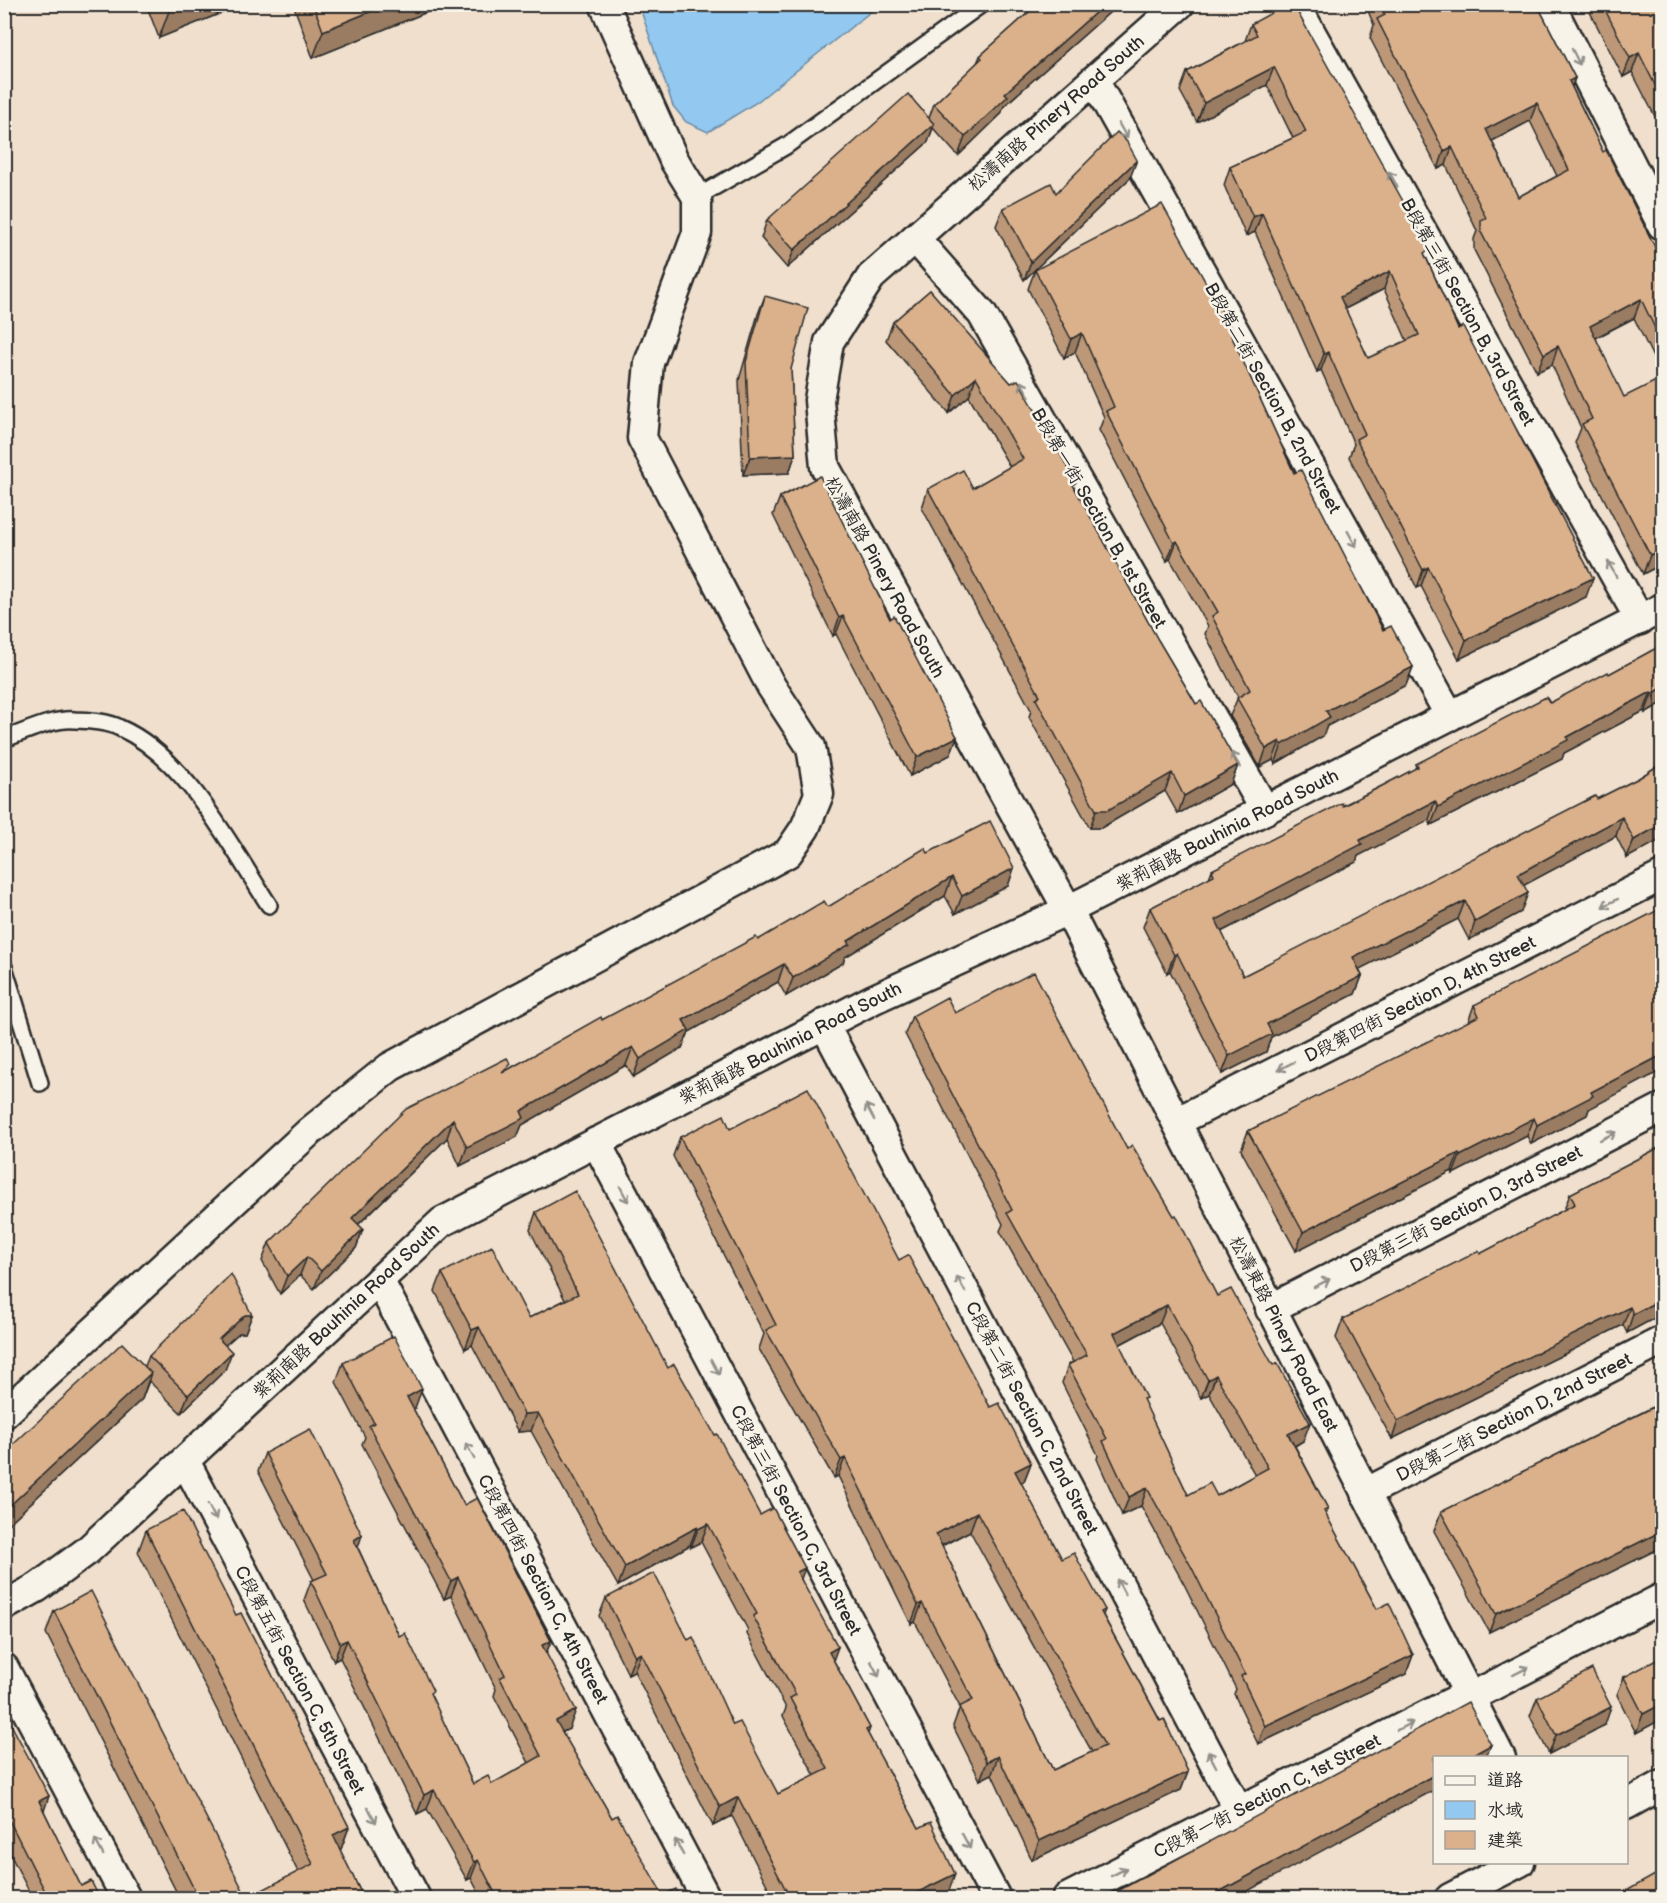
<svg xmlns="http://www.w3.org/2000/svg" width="1667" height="1903" font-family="'Balsamiq Sans','LXGW WenKai TC',sans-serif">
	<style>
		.water { fill: #93c8f1; stroke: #6989a2; stroke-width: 1.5 }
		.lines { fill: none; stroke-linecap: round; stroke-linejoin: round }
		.lane-casing { stroke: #2b2b2b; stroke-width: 20 }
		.street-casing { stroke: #2b2b2b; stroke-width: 33 }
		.lane { stroke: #f7f3e8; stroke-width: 15 }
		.street { stroke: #f7f3e8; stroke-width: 28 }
		.wall { fill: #bc9878; stroke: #2b2b2b; stroke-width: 1.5; fill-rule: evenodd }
		.shaded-wall { fill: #997c62; stroke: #2b2b2b; stroke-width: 1.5 }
		.building { fill: #dbb18c; stroke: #2b2b2b; stroke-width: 1.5; fill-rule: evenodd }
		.oneway { stroke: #918f8a }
		.labels { text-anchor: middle; stroke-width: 5; stroke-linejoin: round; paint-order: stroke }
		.street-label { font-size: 18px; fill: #2b2b2b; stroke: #f7f3e8 }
	</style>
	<rect width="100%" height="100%" fill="#efdfcc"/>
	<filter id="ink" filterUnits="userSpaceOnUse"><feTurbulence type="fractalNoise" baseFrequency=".0167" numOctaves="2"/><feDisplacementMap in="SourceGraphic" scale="12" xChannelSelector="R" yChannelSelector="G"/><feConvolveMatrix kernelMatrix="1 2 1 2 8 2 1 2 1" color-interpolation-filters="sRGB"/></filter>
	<g filter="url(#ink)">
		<path class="water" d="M639,5v-1l240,1 -122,97 -49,30 -22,-10 -13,-16z"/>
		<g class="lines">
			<g class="lane-casing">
				<g id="lane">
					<path d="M697,197l89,-51 196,-142"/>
					<path d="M4,739c22,-7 48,-21 71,-19 13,0 34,2 45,8 66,29 111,119 149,177"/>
					<path d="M4,967l36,116"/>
				</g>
			</g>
			<g class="street-casing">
				<g id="street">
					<path d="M1180,4l-309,273 -42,65 -10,58 6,67 243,443 433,848"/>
					<path d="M1295,4l345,616"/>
					<path d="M1550,4l112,221"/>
					<path d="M1094,80l356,636"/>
					<path d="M915,238l67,76 283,496"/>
					<path d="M824,1024l415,787"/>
					<path d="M1178,1121l484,-245"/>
					<path d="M596,1142l400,756"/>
					<path d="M379,1280l327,618"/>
					<path d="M1270,1309l392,-201"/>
					<path d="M4,1414l305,-282 81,-65 398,-214 17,-25 14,-34 -8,-47 -40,-61 -129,-248 7,-75 48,-130v-36l-23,-37 -70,-156"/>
					<path d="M185,1461l231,437"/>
					<path d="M1365,1493l297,-152"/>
					<path d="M4,1606l34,-19 49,-36 355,-329 432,-223 194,-89 594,-302"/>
					<path d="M4,1668l122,230"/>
					<path d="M1469,1698l193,-100"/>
					<path d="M1626,1805l36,-20"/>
					<path d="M1067,1898l401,-204"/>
					<path d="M1450,1898l70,-36"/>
				</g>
			</g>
			<use href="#lane" class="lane"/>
			<use href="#street" class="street"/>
		</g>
		<g class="wall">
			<path d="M146,4h98l-85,34z"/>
			<path d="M293,4h154l-134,54z"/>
			<path d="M1038,4h81l-115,102 -3,8 -43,42 -25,-28 -5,14 -141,126 -26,-30 6,-18 162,-102 5,-14 43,-41 3,-7z"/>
			<path d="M1365,4h172l38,74 -3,9 31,65 59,109v115l-28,-58 -38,20 66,226 -19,10 -68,-131 6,-15 -29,-63 -15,7 -63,-122v-11l3,-8 -31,-66 -8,4 -68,-131 4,-13zM1530,121l27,55 -39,21 -26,-56z"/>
			<path d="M1586,4h76v154l-6,-12 6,-16 -30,-58 -9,5z"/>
			<path d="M1251,24l175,233 32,72 128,268 -127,62 -38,-73 -4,2 -68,-131 5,-13 -33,-74 -4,2 -62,-140 -9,4 -22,-51 6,-18 63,-29 -26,-53 -70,37 -17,-31 7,-19 58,-31zM1384,289l23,52 -39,17 -23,-49z"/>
			<path d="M1130,178l-106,102 -28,-54 7,-18 53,-15z"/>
			<path d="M1035,270l199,63 -2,5 62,135 89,157 30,37 -7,18 -79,41 -4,10 -48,28 -2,-4 -13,7 -30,-51 8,-19 -33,-63 3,-8 -38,-67 -3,2 -68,-131 5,-13 -29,-65 -11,6 -36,-69z"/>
			<path d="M930,290l144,198 84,152 38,64 42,61 -7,19 -53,30 -13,-23 -64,37h-11l-61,-111 2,-7 -109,-202 6,-19 45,-1 37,-21 -41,-71 -20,17 -63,-73 7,-18z"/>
			<path d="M765,296l26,73 4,86 -6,18 -46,2 -4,-95 19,-66z"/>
			<path d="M780,497l110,122 67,118 -7,18 -40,21 -74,-142 -3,2 -60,-121z"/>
			<path d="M1662,645v58l-17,10 -1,-2 -80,42 -2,6 -131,66 -2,-5 -37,18 -34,18 -2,6 -135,70 22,44 396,-198 23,-15 -35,95 -11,-22 -92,49 -3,27 -52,28 -11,-21 -99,50 3,7 -7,18 -84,43 -5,15 -44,22 -52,-103 -3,2 -24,-46 7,-19 59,-30 3,-8 170,-84 33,-17 1,-5 134,-61 59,-29z"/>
			<path d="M928,853l86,15 -6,18 -53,28 -10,-18 -100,61 -2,6 -57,33 -8,-14 -89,50 -7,16 -49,29 -7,-12 -104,60 -5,12 -57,29 -13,-28 -89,87 5,4 -7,19 -42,41 -14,-14 -20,19 -18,-33 7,-18 240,-174 93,-49 156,-80 70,-33z"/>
			<path d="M1474,1005l115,104 -2,6 -56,29 -4,-8 -74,38 -1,-3 -156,80 -55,-101 7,-19 220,-109z"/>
			<path d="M955,1013l172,136 90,147 86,145 -8,5 33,63 -2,6 51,94 36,46 -7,19 -148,70 -24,-50 2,-5 -51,-103 -44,-80 -19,9 -25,-56 1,-4 -36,-72 6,-18 5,-3 -73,-131 3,-7 -98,-190 7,-18zM1160,1323l41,75 8,-4 46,81 -38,21 -29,-1 -44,-93 -25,-57z"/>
			<path d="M730,1129l169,131 91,147 41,56 -7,18 -3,2 41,76 43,51 -2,5 85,157 -7,18 -149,70 -40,-86 -12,6 -27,-54 7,-19 -45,-85 -4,2 -73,-148 -4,2 -75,-129 5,-15 -91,-178 7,-19zM970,1531l122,221 -39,18 -111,-224z"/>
			<path d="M1662,1146v168l-35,19 -4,-8 -231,114 -56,-101 7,-19 137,-65 84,-44 6,-16z"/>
			<path d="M536,1212l132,156 92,147 41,64 32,80 37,69 -2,6 51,94 36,46 -7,19 -12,6h-162l-42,-83 -19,10 -79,-155 -6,3 -29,-58 7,-18 127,127 45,69 37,-18 -32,-60 3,-8 -39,-74 1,-4 -47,-88 -10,5 -1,-2 -72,41 -87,-155 -13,1 -46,-87 -7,4 -30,-58 7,-18 87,45 36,-18 -35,-70z"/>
			<path d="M252,1315l-7,18h-6l-14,12v25l-44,43 -32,-32 -7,18 -138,129v-75l141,-87 4,-10z"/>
			<path d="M343,1363l72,45h-2l51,97 87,136 -5,12 23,76 -7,3 50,86 51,77 17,4h-198l-11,-21 -4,2 -40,-71 -10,5 -77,-156 -6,3 -30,-61 7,-19 3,-1 -56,-109 7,-18 93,95 41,88 32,60 42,88h19l37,-21 -35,-67 2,-7 -45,-93 -7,3 -82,-155 3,-7 -29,-55z"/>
			<path d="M1662,1400v147l-173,85 -55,-101 7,-19 220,-109z"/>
			<path d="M146,1530l90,85 113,212 -8,22 -1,1 24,49h-184l-134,-266 8,-22 193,287 51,-26 -160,-320z"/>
			<path d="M1624,1677l38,42 -26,14 -19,-38z"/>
			<path d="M1537,1698l68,27 -56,29 -19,-38z"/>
			<path d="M4,1711l40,100 14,29 23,46 19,13h-67l-29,-57z"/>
		</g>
		<g class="shaded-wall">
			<path d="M186,4h58l-85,34 10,-27z"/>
			<path d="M389,4h58l-134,54 10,-27z"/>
			<path d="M1105,4h14l-115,102 -3,8 -43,42 7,-19 40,-44z"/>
			<path d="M1639,53l-7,19 -9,5 7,-19z"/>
			<path d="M1274,67l-7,18 -70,37 7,-19z"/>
			<path d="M1575,78l-7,18 1,-15z"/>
			<path d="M1537,103l-7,18 -51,27 7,-19z"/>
			<path d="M934,124l-6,18 -141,126 7,-18z"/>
			<path d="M1452,147l-6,18 -8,4 6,-18z"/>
			<path d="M1137,160l-7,18 -106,102 7,-18z"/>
			<path d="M1262,213l-7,19 -9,4 7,-19z"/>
			<path d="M1390,271l-6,18 -51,26 7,-18z"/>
			<path d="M1641,299l-7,19 -51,26 7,-18z"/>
			<path d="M1082,333l-7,19 -11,6 7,-19z"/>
			<path d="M1558,346l-6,19 -15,7 7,-18z"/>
			<path d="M1328,352l-7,18 -4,2 7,-18z"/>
			<path d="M976,377l-7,19 -20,17 6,-18z"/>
			<path d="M795,455l-6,18 -46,2 7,-18z"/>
			<path d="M1177,541l-7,18 -3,2 7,-18z"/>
			<path d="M1662,549v15l-19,10 7,-19z"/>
			<path d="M1428,567l-7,19 -4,2 6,-18z"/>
			<path d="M1593,578l-7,19 -127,62 7,-19z"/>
			<path d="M843,616l-7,18 -3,2 6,-18z"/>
			<path d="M1413,667l-7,18 -79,41 -4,10 -48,28 7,-19 44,-34z"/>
			<path d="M1662,688v15l-17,10 7,-19z"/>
			<path d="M1651,692l-7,19 -80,42 -2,6 -131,66 7,-18z"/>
			<path d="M957,737l-7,18 -40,21 7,-19z"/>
			<path d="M1280,741l-7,19 -13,7 6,-18z"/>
			<path d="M1238,765l-7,19 -53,30 6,-18z"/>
			<path d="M1172,773l-7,18 -64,37h-11l6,-18z"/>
			<path d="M1435,801l-6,19 -71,36 -2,6 -147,76 7,-18 144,-80z"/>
			<path d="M1622,817l-6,19 -105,56 7,-18z"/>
			<path d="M1662,824v15l-35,19 7,-18z"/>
			<path d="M1014,868l-6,18 -53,28 7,-18z"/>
			<path d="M952,877l-7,19 -100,61 -2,6 -57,33 7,-18 55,-37z"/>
			<path d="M1528,893l-7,19 -52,28 6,-18z"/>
			<path d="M1465,901l-7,18 -112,57 7,-19z"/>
			<path d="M1177,953l-7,18 -3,2 7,-18z"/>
			<path d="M784,964l-6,18 -89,50 -7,16 -49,29 7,-18 43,-39z"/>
			<path d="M1362,976l-7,18 -84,43 -5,15 -44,22 7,-18 38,-32z"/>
			<path d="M633,1047l-7,18 -104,60 -5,12 -57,29 7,-19 54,-36z"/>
			<path d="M1662,1055v15l-73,39 -2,6 -56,29 6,-19 54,-33z"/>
			<path d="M1534,1118l-7,18 -74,38 7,-18z"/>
			<path d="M453,1119l-6,19 -102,99 7,-19z"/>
			<path d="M1459,1153l-7,18 -156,80 7,-19z"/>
			<path d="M363,1229l-7,19 -42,41 7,-18z"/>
			<path d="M307,1257l-7,18 -20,19 7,-18z"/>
			<path d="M1662,1299v15l-35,19 6,-19z"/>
			<path d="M1167,1305l-7,18 -53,28 7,-18z"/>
			<path d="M1630,1307l-7,18 -231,114 6,-18z"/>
			<path d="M245,1315h7l-7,18h-6l-27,24 7,-18z"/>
			<path d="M479,1327l-7,18 -7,4 7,-19z"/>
			<path d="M232,1352l-7,18 -44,43 7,-18z"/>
			<path d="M151,1373l-9,26 -138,129v-17z"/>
			<path d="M1216,1375l-7,19 -8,4 7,-18z"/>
			<path d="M422,1389l-7,19 -15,7 7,-18z"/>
			<path d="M538,1413l-7,18 -13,1 6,-18z"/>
			<path d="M1310,1423l-7,18 -21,12 6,-19z"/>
			<path d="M845,1458l-7,18 -4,2 7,-18z"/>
			<path d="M1031,1463l-7,18 -16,9 7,-19z"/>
			<path d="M1147,1488l-6,18 -19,9 7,-18z"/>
			<path d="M977,1512l-7,19 -41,21 7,-18z"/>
			<path d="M708,1524l-7,18 -10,5 7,-18z"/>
			<path d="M697,1527l-7,18 -72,41 7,-19z"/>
			<path d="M1662,1531v16l-173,85 7,-18z"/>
			<path d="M362,1535l-6,19 -2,-14z"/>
			<path d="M805,1568l-7,19 -1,-15z"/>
			<path d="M458,1577l-7,19 -7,3 7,-18z"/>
			<path d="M922,1603l-7,19 -4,2 7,-19z"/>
			<path d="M347,1640l-7,18 -6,3 6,-18z"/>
			<path d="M551,1641l-7,18 -2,-14z"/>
			<path d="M838,1647l-7,19 -2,-14z"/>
			<path d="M641,1653l-7,18 -6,3 7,-18z"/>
			<path d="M1413,1655l-7,19 -148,70 7,-18z"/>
			<path d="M1662,1704v15l-26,14 7,-19z"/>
			<path d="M1611,1707l-6,18 -56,29 7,-19z"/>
			<path d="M576,1710l-7,19 -20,10 7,-18z"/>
			<path d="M1491,1745l-5,13h-19z"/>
			<path d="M998,1756l-6,18 -12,6 7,-18z"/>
			<path d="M1188,1772l-7,18 -149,70 7,-19z"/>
			<path d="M1434,1775v15l-201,109h-27z"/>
			<path d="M434,1790l-7,19 -10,5 7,-19z"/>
			<path d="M49,1796l-6,18 -4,-13z"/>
			<path d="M738,1797l-6,19 -19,10 7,-19z"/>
			<path d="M349,1827l-8,22 -16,8 8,-22z"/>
			<path d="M478,1860l-7,18 -4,2 7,-18z"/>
			<path d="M955,1874l-7,19 -12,6h-32z"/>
		</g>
		<g class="building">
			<path d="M167,4h19l-17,7z"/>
			<path d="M313,4h76l-66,27z"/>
			<path d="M1038,4h67l-100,89 3,3 -43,41 -31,-33 48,-46 -2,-2z"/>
			<path d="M1288,4h5l120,215 16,31 -5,3 34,76 5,-3 130,252 -127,62 -38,-73 -5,3 -67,-131 9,-5 -37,-82 -4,2 -62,-141 -9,4 -23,-50 76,-35 -32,-65 -70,36 -17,-31 70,-37 -6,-11zM1390,271l29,64 -51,23 -28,-61z"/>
			<path d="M1380,4h157l38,74 -6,3 34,71 3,-2 56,111v82l-21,-44 -51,27 34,71 38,-19v171l-12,6 -68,-131 10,-5 -34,-73 -14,8 -63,-122v-12l5,-2 -34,-71 -8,4 -67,-132 8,-4zM1537,103l32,67 -51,27 -32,-68z"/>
			<path d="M1602,4h60v95l-23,-46 -9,5z"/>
			<path d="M908,94l26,30 -140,126 -27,-30z"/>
			<path d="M1117,132l10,10 10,18 -106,102 -28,-54 48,-25 5,10z"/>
			<path d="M1162,204l72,129 -3,2 63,138 7,-3 82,160 8,-4 22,41 -87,44 4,6 -48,28 -2,-4 -14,8 -29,-51 13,-8 -38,-74 6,-4 -41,-71 -3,2 -68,-132 8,-4 -32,-74 -11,6 -36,-69z"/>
			<path d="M930,290l81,93 7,-3 58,102 -3,3 85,155 38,64 5,-3 37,64 -54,31 -12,-23 -64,37h-12l-60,-111 4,-3 -112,-207 35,-19 10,18 50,-29 -47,-82 -21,18 -62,-73z"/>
			<path d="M765,296l43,12 -17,61 4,86 -45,2 -4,-95z"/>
			<path d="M820,476l70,143 4,-3 63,121 -40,20 -74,-141 -4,2 -59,-121z"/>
			<path d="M1662,645v43l-10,6 -1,-2 -84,45 1,3 -130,67 -3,-6 -36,19 -39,20 2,4 -146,76 27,56 352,-180 2,3 42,-21 23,-15v61l-28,16 -12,-23 -104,57 10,19 -53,29 -10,-21 -112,56 9,19 -95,48 5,10 -43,22 -52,-103 -3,2 -24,-47 64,-33 -2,-5 130,-67 1,3 39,-20 36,-19 -2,-3 130,-67 4,6 58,-31 1,2z"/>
			<path d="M990,821l24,47 -52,28 -10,-19 -104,64 2,3 -57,34 -9,-14 -101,56 6,10 -49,29 -7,-12 -112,64 3,7 -57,29 -14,-28 -101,99 11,11 -42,42 -14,-14 -20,19 -18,-33 137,-134 101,-51 4,6 -9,9 99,-56 1,3 154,-83 2,3 66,-39 4,6 97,-59 3,5z"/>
			<path d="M1662,908v147l-71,37 2,4 -56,29 -3,-7 -74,38 -1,-3 -156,79 -55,-101 231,-115 -5,-11z"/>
			<path d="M1034,972l93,177 5,-4 42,71 2,-1 41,81 14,-7 42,76 4,-2 33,60 -22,11 40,75 -4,2 53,98 12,-6 24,52 -148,71 -24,-50 4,-2 -53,-106 -45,-80 -18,9 -26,-56 4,-2 -39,-74 19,-10 -80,-142 5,-3 -100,-194 35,-19 8,16zM1167,1305l41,75 8,-5 52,93 -51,28 -7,-13 -22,12 -45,-96 3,-1 -32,-65z"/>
			<path d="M808,1088l91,172 9,-5 82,152 9,-4 32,60 -16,8 47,88 12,-6 31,57 -4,2 25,46 34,63 4,-2 24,53 -149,69 -41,-85 -11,6 -14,-27 -14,-28 14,-7 -51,-97 -4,2 -73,-147 -4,2 -75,-130 10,-5 -96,-188 44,-22 6,14zM977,1512l128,234 -52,24 -117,-236z"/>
			<path d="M1662,1146v153l-29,15 -3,-7 -232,114 -55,-102 136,-68 1,3 95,-50 -5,-10z"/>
			<path d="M575,1191l93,177 6,-4 41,71 2,-1 43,81 13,-7 32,60 -8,4 41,75 -9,5 41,76 -4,2 53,98 12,-6 24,52 -51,25h-120l-2,-4 5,-3 -49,-95 -18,10 -79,-154 -6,3 -29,-58 48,-25 34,67 5,-3 40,88 7,-3 38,72 50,-25 -38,-71 6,-3 -43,-79 4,-2 -49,-90 -10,5 -1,-2 -72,40 -87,-154 -14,1 -45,-87 -7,3 -30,-57 50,-27 37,72 49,-24 -42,-82z"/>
			<path d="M231,1274l21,41h-7l-26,24 13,13 -44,43 -39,-39z"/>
			<path d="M394,1336l28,53 -15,8 57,108 13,-7 74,143 -9,4 34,65 -20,11 56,97 5,-3 46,80 13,-6 4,10h-66l-2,-4 -5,4h-109l-20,-39 -4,2 -40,-72 -10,5 -77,-155 -7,3 -29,-62 16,-7 -62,-121 45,-24 52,106 -8,5 45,96 6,-3 28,58 -3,2 43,91 15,-8 4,8 49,-28 -41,-78 5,-3 -47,-98 -7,4 -82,-155 5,-3 -31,-60z"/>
			<path d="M122,1343l29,30 -147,138v-58z"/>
			<path d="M1662,1403v128l-166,83 -55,-102z"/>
			<path d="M183,1511l53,104 5,-2 108,214 -16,8 31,64h-165l-145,-288 37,-20 156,307 66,-34 -167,-334z"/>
			<path d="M1662,1657v47l-19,10 -19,-37z"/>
			<path d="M1592,1669l19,38 -55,28 -19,-37z"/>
			<path d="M1468,1702l23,43 -24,13h-33v17l-228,124h-103z"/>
			<path d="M4,1711l45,85 -10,5 19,39 23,46 10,-5 9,18h-51l-45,-89z"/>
			<path d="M1662,1871v28h-50z"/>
		</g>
		<defs><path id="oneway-shaft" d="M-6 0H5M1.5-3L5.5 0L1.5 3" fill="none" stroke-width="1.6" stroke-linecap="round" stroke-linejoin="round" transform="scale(1.5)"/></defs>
		<g class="oneway">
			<use href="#oneway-shaft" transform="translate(1576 57) rotate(63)"/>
			<use href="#oneway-shaft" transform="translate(1123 131) rotate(60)"/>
			<use href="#oneway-shaft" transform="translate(1393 179) rotate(-119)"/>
			<use href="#oneway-shaft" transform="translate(1025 389) rotate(-120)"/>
			<use href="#oneway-shaft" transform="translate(1352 539) rotate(61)"/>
			<use href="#oneway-shaft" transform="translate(1612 569) rotate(-119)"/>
			<use href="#oneway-shaft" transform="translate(1236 760) rotate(-120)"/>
			<use href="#oneway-shaft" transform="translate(1610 903) rotate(153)"/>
			<use href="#oneway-shaft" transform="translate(1286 1066) rotate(153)"/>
			<use href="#oneway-shaft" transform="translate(870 1112) rotate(-118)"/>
			<use href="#oneway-shaft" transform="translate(1608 1136) rotate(-27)"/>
			<use href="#oneway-shaft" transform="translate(624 1194) rotate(62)"/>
			<use href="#oneway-shaft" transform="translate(1322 1283) rotate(-27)"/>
			<use href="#oneway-shaft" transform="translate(961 1284) rotate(-118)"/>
			<use href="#oneway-shaft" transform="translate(715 1367) rotate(62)"/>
			<use href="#oneway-shaft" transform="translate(470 1451) rotate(-118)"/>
			<use href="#oneway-shaft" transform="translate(212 1512) rotate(62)"/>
			<use href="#oneway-shaft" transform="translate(1121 1587) rotate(-118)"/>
			<use href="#oneway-shaft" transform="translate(875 1669) rotate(62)"/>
			<use href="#oneway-shaft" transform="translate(1521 1671) rotate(-27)"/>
			<use href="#oneway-shaft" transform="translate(1405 1726) rotate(-27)"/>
			<use href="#oneway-shaft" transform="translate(1212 1759) rotate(-118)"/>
			<use href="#oneway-shaft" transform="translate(372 1815) rotate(62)"/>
			<use href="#oneway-shaft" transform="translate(966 1841) rotate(62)"/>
			<use href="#oneway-shaft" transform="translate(99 1847) rotate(-118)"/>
			<use href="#oneway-shaft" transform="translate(679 1847) rotate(-118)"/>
			<use href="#oneway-shaft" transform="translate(1119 1872) rotate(-27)"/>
		</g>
	</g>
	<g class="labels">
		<g class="street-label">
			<text transform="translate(1056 113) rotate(-41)" y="6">松濤南路 Pinery Road South</text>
			<text transform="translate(1468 312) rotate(61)" y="6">B段第三街 Section B, 3rd Street</text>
			<text transform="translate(1273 398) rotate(61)" y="6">B段第二街 Section B, 2nd Street</text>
			<text transform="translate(1099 518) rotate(60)" y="6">B段第一街 Section B, 1st Street</text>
			<text transform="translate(885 577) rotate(61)" y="6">松濤南路 Pinery Road South</text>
			<text transform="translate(1227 830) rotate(-27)" y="6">紫荊南路 Bauhinia Road South</text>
			<text transform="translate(1420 999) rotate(-27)" y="6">D段第四街 Section D, 4th Street</text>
			<text transform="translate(790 1043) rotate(-27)" y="6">紫荊南路 Bauhinia Road South</text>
			<text transform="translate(1466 1209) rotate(-27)" y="6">D段第三街 Section D, 3rd Street</text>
			<text transform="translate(346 1311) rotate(-43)" y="6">紫荊南路 Bauhinia Road South</text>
			<text transform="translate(1284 1334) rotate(63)" y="6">松濤東路 Pinery Road East</text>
			<text transform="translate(1514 1417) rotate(-27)" y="6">D段第二街 Section D, 2nd Street</text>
			<text transform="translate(1032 1418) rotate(62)" y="6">C段第二街 Section C, 2nd Street</text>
			<text transform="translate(796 1520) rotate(62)" y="6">C段第三街 Section C, 3rd Street</text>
			<text transform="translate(543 1589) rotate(62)" y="6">C段第四街 Section C, 4th Street</text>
			<text transform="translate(300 1680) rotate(62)" y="6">C段第五街 Section C, 5th Street</text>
			<text transform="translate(1267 1796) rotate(-27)" y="6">C段第一街 Section C, 1st Street</text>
		</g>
	</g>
	<rect width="1667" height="1903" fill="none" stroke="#f7f3e8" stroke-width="24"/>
	<rect x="12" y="12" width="1643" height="1879" fill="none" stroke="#2b2b2b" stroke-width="2" filter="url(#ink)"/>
	<rect x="1433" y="1756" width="195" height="108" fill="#f7f3e8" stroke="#a5a39c" stroke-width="1.5"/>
	<rect x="1445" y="1776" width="30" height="9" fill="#f7f3e8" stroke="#a5a39c" stroke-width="1.5"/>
	<text x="1487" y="1786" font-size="18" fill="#2b2b2b">道路</text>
	<rect x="1445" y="1801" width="30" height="18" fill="#93c8f1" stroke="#a5a39c" stroke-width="1.5"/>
	<text x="1487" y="1816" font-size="18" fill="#2b2b2b">水域</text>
	<rect x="1445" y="1831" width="30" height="18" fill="#dbb18c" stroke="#a5a39c" stroke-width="1.5"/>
	<text x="1487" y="1846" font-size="18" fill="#2b2b2b">建築</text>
</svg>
